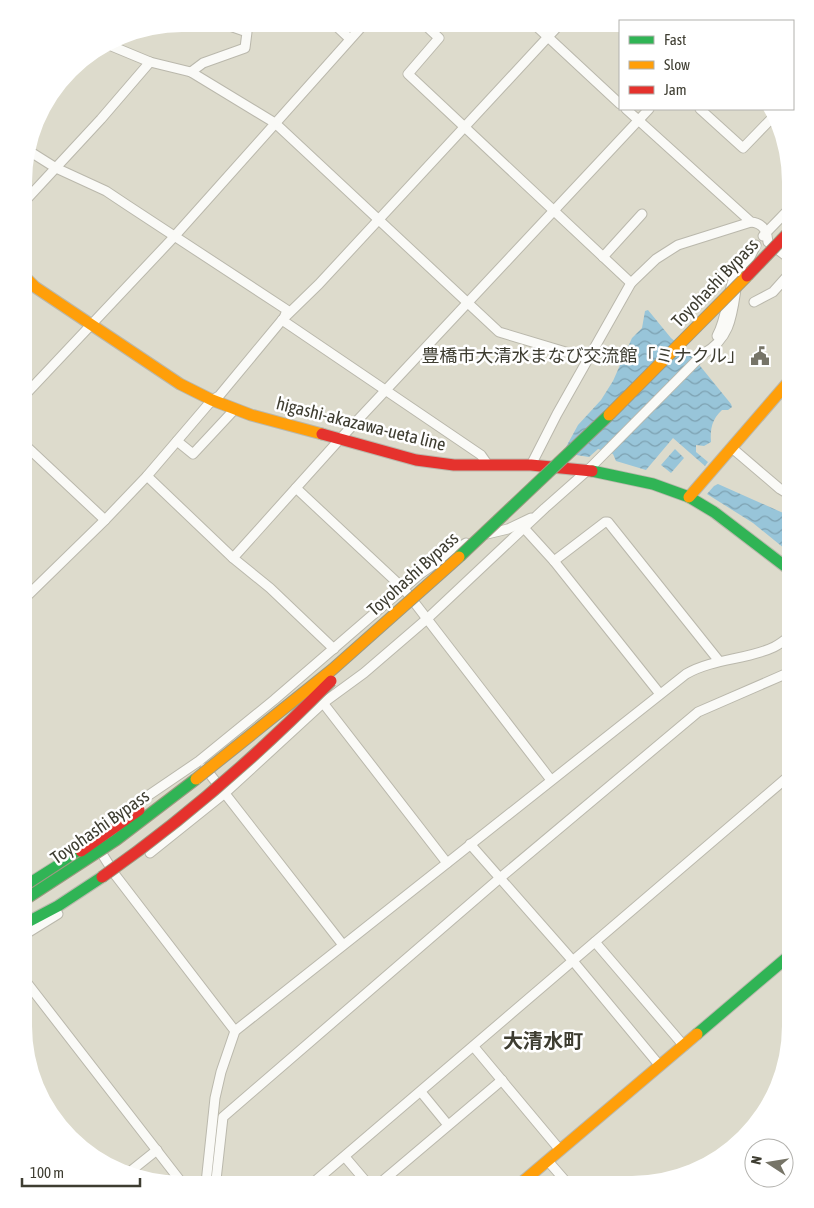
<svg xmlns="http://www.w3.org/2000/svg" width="814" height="1208" font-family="'Asap Condensed','Noto Sans JP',sans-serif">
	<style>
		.water { fill: url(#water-waves) }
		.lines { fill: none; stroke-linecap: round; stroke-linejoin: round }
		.street-casing { stroke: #bab8ac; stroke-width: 11 }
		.fast-casing { stroke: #bab8ac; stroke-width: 13 }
		.slow-casing { stroke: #bab8ac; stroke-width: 13 }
		.jam-casing { stroke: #bab8ac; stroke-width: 13 }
		.street { stroke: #fafaf7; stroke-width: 9 }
		.fast { stroke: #30b455; stroke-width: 11 }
		.slow { stroke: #ff9f0a; stroke-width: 11 }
		.jam { stroke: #e5322d; stroke-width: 11 }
		.fast-bridge-casing { stroke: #9d9a81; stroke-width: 13; stroke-linecap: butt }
		.slow-bridge-casing { stroke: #9d9a81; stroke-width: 13; stroke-linecap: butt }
		.jam-bridge-casing { stroke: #9d9a81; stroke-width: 13; stroke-linecap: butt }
		.fast-bridge { stroke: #30b455; stroke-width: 11 }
		.slow-bridge { stroke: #ff9f0a; stroke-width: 11 }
		.jam-bridge { stroke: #e5322d; stroke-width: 11 }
		.labels { text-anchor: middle; stroke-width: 5; stroke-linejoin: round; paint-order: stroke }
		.street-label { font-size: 18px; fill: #3e3d31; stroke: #fff }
		.poi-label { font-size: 18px; fill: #3e3d31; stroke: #fff; text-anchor: end }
		.quarter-label { font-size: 20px; font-weight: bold; fill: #3e3d31; stroke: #fff }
	</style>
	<defs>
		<pattern id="water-waves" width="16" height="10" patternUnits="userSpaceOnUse" patternTransform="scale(1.25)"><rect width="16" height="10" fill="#98c5d9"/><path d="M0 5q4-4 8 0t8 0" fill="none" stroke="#7da1b1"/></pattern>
	</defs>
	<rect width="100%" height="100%" fill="#dddbcc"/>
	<g class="water">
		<path d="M648,310l23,28 21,18 39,48 1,3 -4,3h-6c-10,9 -12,19 -11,32l-7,4 -8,-1v7l12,10 -3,4 -32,-28 -27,32 -30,-9 -3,-7 -15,-5 -9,8 -19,-3 -4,-7 12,-22 23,-25 12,-19 19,-43 10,-10 3,-17z"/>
		<path d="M675,449l9,9 -13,15 -10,-8z"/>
		<path d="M718,484l72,32v37l-37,-30 -46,-29 7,-8z"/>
	</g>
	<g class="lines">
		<g class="street-casing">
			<g id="street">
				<path d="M334,24l16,15"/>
				<path d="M424,24l15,14 -31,36 223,209"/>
				<path d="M535,25l85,79"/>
				<path d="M109,45l41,17 41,10 84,51 224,209 90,27"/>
				<path d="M191,72l12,-9 42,-15 2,-16 -23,-8"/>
				<path d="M626,109l125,113c12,1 16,9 17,20l22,17"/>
				<path d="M700,109l43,39 31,-32"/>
				<path d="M29,151l27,17 50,23 21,14 160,105 -3,8"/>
				<path d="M25,201l76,-82 49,-57"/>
				<path d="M763,236l27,-28"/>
				<path d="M603,257l39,-43"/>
				<path d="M740,277l16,-32"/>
				<path d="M754,302l19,-10 17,-19"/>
				<path d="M282,320l199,135 7,10"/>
				<path d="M717,336c12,-22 9,-48 23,-70"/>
				<path d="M25,395l147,-156 192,-215"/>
				<path d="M177,441l16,13 42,-45"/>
				<path d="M25,445l80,75"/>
				<path d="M732,448l48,41 10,6"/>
				<path d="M531,465l26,-51 74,-131 25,-24 22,-14 73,-23"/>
				<path d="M147,476l86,82 37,30 64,61"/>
				<path d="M296,488l108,101 147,191"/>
				<path d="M524,528l30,33 106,133"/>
				<path d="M487,534l21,-5 23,-11"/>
				<path d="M233,558l107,-119 309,-330"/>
				<path d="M554,561l51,-39h3l111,139"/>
				<path d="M24,599l81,-79 42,-44 65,-76 7,-4 63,-76 37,-36 240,-259"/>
				<path d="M320,699l127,164"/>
				<path d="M205,768l138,177"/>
				<path d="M127,810l72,-49 75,-61 146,-126 30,-21 16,-10"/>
				<path d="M470,844l103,117 87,105"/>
				<path d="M99,849l17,27 119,155"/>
				<path d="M150,853l75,-60 98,-90 41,-30 64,-55 117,-110 43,-38 115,-116c27,-15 29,-38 33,-65"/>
				<path d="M59,856l39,-26"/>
				<path d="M24,935l34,-21"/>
				<path d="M595,942l89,104"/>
				<path d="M24,979l158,204"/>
				<path d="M474,1047l86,103"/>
				<path d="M421,1092l27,33"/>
				<path d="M345,1157l23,27"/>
				<path d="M548,1161l20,23"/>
				<path d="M132,1170l25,-20"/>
				<path d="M216,1180l7,-63 277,-239 198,-166 92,-40"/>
				<path d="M206,1183l9,-85 6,-26 14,-41 451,-357c28,-16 61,-14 88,-27 6,-3 11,-7 16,-11"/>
				<path d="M313,1183l477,-408"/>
				<path d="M379,1184l123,-104"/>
			</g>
		</g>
		<g class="fast-casing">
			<g id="fast">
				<path d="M592,471l61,13 36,13 25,15 76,58"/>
				<path d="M24,887l57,-36"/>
				<path d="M24,924l34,-18 44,-29"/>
				<path d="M697,1034l93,-79"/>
			</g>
		</g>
		<g class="slow-casing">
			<g id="slow">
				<path d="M25,277l10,10 145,97 32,16 39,15 71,19"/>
				<path d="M689,497l101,-117"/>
				<path d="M520,1184l177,-150"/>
			</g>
		</g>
		<g class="jam-casing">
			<path id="jam" d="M322,434l94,26 38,5h77l61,6"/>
		</g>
		<use href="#street" class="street"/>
		<use href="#fast" class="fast"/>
		<use href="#slow" class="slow"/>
		<use href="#jam" class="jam"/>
		<g class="fast-bridge-casing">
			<g id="fast-bridge">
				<path d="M459,557l150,-142"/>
				<path d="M24,900l92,-60 80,-61"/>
			</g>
		</g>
		<g class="slow-bridge-casing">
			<g id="slow-bridge">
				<path d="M609,415l138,-139"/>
				<path d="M196,779l137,-110 126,-112"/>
			</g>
		</g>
		<g class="jam-bridge-casing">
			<g id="jam-bridge">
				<path d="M747,276l43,-45"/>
				<path d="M81,851l58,-41"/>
				<path d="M102,877c83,-58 158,-124 229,-196"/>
			</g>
		</g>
		<use href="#fast-bridge" class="fast-bridge"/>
		<use href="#slow-bridge" class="slow-bridge"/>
		<use href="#jam-bridge" class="jam-bridge"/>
	</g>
	<defs>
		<g id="civic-bare" transform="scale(1.5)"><path d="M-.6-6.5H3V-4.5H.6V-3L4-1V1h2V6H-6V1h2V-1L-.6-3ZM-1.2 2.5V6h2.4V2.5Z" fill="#767467" stroke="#fff" stroke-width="2.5" paint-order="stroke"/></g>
	</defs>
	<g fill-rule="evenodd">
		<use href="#civic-bare" x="760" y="356"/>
	</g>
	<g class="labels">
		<g class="street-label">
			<text transform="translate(715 283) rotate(-46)" y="6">Toyohashi Bypass</text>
			<text transform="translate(361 424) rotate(14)" y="6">higashi-akazawa-ueta line</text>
			<text transform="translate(413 574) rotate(-42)" y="6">Toyohashi Bypass</text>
			<text transform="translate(100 827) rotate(-35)" y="6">Toyohashi Bypass</text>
		</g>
		<g class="poi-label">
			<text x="745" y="362">豊橋市大清水まなび交流館「ミナクル」</text>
		</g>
		<g class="quarter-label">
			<text x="543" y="1048">大清水町</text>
		</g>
	</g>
	<path d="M0 0H814V1208H0ZM182 32H632A150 150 0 0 1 782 182V1026A150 150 0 0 1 632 1176H182A150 150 0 0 1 32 1026V182A150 150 0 0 1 182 32Z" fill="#fff" fill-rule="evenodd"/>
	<rect x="619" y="20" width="175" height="90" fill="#ffffff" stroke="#b2b1ad"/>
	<rect x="629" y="36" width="25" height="8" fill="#30b455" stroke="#b2b1ad"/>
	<text x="664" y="45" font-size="15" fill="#3e3d31">Fast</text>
	<rect x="629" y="61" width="25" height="8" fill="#ff9f0a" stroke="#b2b1ad"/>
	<text x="664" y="70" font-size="15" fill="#3e3d31">Slow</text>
	<rect x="629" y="86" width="25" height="8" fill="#e5322d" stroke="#b2b1ad"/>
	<text x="664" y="95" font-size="15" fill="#3e3d31">Jam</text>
	<g transform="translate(769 1163) rotate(282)"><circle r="24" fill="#ffffff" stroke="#b2b1ad"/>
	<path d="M0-4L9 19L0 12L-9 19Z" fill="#767467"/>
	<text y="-8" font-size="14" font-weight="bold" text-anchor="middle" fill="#3e3d31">N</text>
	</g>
	<path d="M22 1178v8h118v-8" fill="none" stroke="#3e3d31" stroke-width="2.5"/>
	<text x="30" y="1178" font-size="15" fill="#3e3d31" stroke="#ffffff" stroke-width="4" paint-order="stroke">100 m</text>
</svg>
